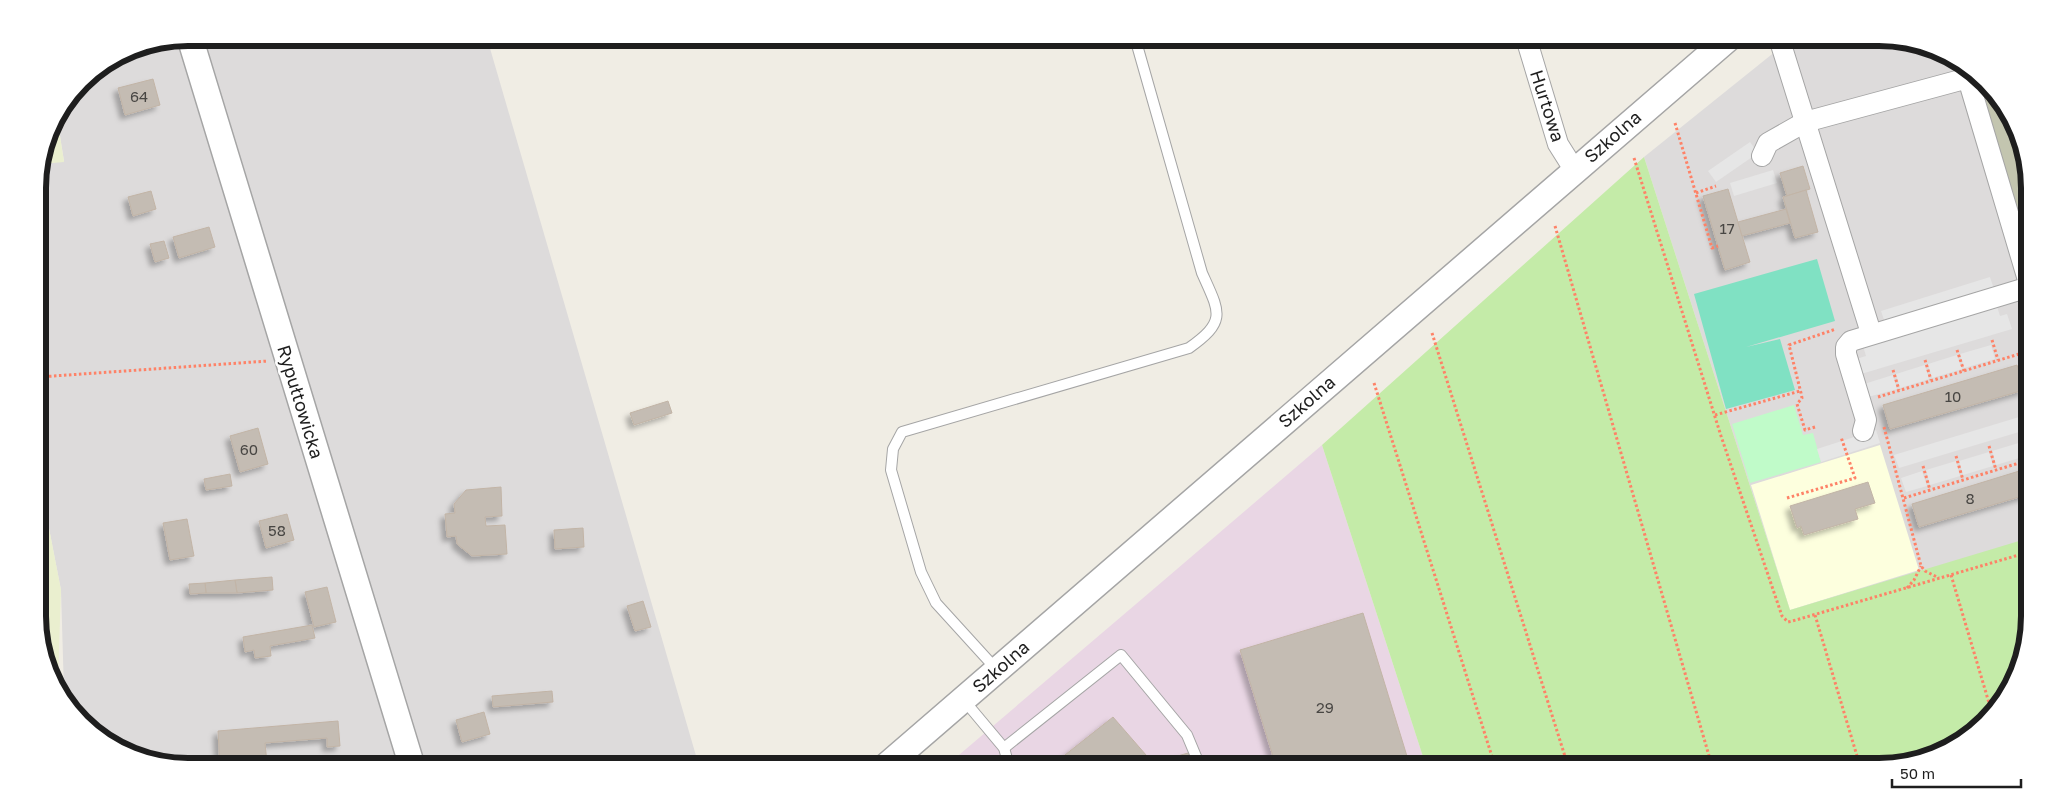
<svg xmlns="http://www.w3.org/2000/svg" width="2067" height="804" font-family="'Golos Text',sans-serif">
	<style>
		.residential { fill: #dddbdb }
		.industrial { fill: #e9d6e4 }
		.education { fill: #fdffde }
		.construction { fill: #c3c5af }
		.farmland { fill: #eaefcf }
		.grass { fill: #c4eba8 }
		.park { fill: #c0fbc9 }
		.pitch { fill: #80e1c3 }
		.parking { fill: #e6e6e6 }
		.building { fill: #c4bcb3; stroke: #c2b4a6; filter: url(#shadow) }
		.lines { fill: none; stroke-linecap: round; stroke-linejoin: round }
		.service-casing { stroke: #a5a5a5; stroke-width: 12 }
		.minor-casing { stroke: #a5a5a5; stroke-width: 22 }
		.tertiary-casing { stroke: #a5a5a5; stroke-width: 28 }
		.path { stroke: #fe8267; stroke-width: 3; stroke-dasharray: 2.5 2.5; stroke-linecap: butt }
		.service { stroke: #fff; stroke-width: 10 }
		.minor { stroke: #fff; stroke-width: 20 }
		.tertiary { stroke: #fff; stroke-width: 25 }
		.labels { text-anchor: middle; stroke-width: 5; stroke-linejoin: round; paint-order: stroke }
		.number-label { font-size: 15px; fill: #484643 }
		.street-label { font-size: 18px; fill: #1e1e1e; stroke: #fff }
		.rim { fill: none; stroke: #1e1e1e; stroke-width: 6 }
	</style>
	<defs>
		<filter id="shadow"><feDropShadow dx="-4.5" dy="4.5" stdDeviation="2.5" flood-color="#0004"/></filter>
	</defs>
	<rect width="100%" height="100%" fill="#f0ede4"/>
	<g class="residential">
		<path d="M189,38h298l212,728h-510l-49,-8 -65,-43 -11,-23 -3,-102 -22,-113 -1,-299 4,-14 22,-3 -7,-44 32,-42 42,-26z"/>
		<path d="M1792,38h86l49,8 53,35 48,167 1,292 -239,70 -146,-453z"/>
	</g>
	<path class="industrial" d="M1322,445l104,321h-480l210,-179z"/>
	<path class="education" d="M1880,445l39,125 -129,40 -39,-125z"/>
	<path class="construction" d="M1980,81l12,8 26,41 10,39v79z"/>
	<g class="farmland">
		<path d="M57,117l7,45 -22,2 11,-43z"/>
		<path d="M39,477l22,113 -3,91 -18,-36z"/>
	</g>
	<path class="grass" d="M1644,157l146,453 239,-72v77l-8,49 -23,43 -28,28 -43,23 -39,8h-462l-104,-321z"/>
	<path class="park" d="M1794,405l9,30 10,-2 8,29 -71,21 -18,-59z"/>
	<path class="pitch" d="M1817,259l18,62 -89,26 34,-8 15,51 -69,19 -32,-115z"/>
	<g class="parking">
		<path d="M1750,142l8,11 -42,29 -8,-11z"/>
		<path d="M1773,170l4,13 -43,13 -4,-13z"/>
		<path d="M1990,277l4,12 -109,34 -4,-12z"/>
		<path d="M1996,303l4,13 7,-2 5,15 -151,45 -5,-15 10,-3 -4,-13z"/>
		<path d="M1991,345l4,14 -31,9 -4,-14z"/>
		<path d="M1957,355l5,14 -30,9 -4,-14z"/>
		<path d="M1925,365l4,14 -29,9 -4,-14z"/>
		<path d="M1893,375l4,14 -29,8 -4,-13z"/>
		<path d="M2029,414v15l-130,39 -5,-13z"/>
		<path d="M1876,430l4,13 -59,19 -4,-13z"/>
		<path d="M2022,442l4,14 -30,9 -4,-14z"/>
		<path d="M1989,452l4,14 -30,9 -4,-14z"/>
		<path d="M1956,461l4,15 -30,9 -4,-15z"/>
		<path d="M1922,471l5,15 -21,6 -5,-14z"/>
	</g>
	<g class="building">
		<path d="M153,79l7,26 -35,10 -7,-27z"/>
		<path d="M1803,166l7,23 -23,7 -7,-23z"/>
		<path d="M1728,189l22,73 -25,8 -22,-74z"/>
		<path d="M1806,190l12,42 -23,6 -12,-41z"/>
		<path d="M151,191l5,18 -23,7 -5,-19z"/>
		<path d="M1786,209l4,14 -48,13 -4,-14z"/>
		<path d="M209,227l6,20 -36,11 -6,-21z"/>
		<path d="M164,241l5,17 -14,4 -5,-18z"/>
		<path d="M2017,365l7,25 -134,39 -7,-24z"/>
		<path d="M668,401l4,12 -38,12 -4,-12z"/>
		<path d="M258,428l10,36 -28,8 -10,-36z"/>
		<path d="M2029,468v26l-110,33 -7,-23z"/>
		<path d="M230,474l2,12 -26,4 -2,-11z"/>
		<path d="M1868,482l7,21 -20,6 3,10 -54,16 -3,-9 -4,2 -7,-22z"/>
		<path d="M501,487l1,29 -17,1 1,9 19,-1 2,29 -35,2 -15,-12 -1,-8 -9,1 -2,-23 10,-1 -1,-9 12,-14z"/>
		<path d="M287,514l7,26 -28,8 -7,-27z"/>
		<path d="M187,519l7,37 -24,4 -7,-37z"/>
		<path d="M583,528l1,19 -29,2 -1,-19z"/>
		<path d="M272,577l1,13 -36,3 -2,-13z"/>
		<path d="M235,580l2,13h-31l-1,-10z"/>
		<path d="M205,583l1,10 -16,1 -1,-10z"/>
		<path d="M327,587l9,35 -22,5 -9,-35z"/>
		<path d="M643,601l8,26 -16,4 -8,-25z"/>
		<path d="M1363,613l47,153h-134l-36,-116z"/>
		<path d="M312,625l3,13 -45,8 1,10 -16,2 -1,-8 -9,2 -2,-15z"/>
		<path d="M552,691l1,11 -60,5 -1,-11z"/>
		<path d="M484,712l6,22 -28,8 -6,-22z"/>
		<path d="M1113,717l40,46 -10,3h-92z"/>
		<path d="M338,721l2,25 -13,1v-9l-62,5 2,20 -47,3 -2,-35z"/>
		<path d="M1188,753l4,13h-49l10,-3z"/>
	</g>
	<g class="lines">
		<g class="service-casing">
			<g id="service">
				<path d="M997,670l-61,-67 -15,-31 -30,-102 2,-21 9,-17 287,-84c38,-27 31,-35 13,-75l-67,-235"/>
				<path d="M963,699l41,49 5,18"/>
				<path d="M1004,748l117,-93 66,80 13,31"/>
			</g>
		</g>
		<g class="minor-casing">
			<g id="minor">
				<path d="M1526,38l32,106 17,27"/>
				<path d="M1779,38l92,295"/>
				<path d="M1966,72l62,208"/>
				<path d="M1762,156l6,-13 37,-21 163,-44"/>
				<path d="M1863,431l3,-11 -20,-66v-7l5,-6 178,-54"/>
			</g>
		</g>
		<g class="tertiary-casing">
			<g id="tertiary">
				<path d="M190,38l222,728"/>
				<path d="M886,766l843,-728"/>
			</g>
		</g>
		<g class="path">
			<path d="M1675,123l37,125 6,-2"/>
			<path d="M1634,158l87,278 61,180 6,6 8,-2 233,-68"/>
			<path d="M1696,193l20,-7"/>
			<path d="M1555,226l157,540"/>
			<path d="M1432,333l136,433"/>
			<path d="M1992,340l6,20"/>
			<path d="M1957,350l7,21"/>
			<path d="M1925,360l6,20"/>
			<path d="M1893,370l6,20"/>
			<path d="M39,377l229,-16"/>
			<path d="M1374,383l121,383"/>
			<path d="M1878,397l151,-46"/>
			<path d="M1715,415l85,-24"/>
			<path d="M1815,427l-10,3 -8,-26 5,-6 -1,-5 -12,-48 47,-16"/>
			<path d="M1884,427l37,139 4,5 14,7"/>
			<path d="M2022,436l7,22"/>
			<path d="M1989,446l7,24"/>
			<path d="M1956,456l7,24"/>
			<path d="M1923,466l7,24"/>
			<path d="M1787,498l68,-20 -14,-41"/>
			<path d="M1904,498l125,-38"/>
			<path d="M1951,575l41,138"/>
			<path d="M1907,588l7,-8 7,-14"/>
			<path d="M1815,615l45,151"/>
		</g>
		<use href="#service" class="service"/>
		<use href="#minor" class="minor"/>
		<use href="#tertiary" class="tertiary"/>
	</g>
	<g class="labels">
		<g class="number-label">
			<text x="139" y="102">64</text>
			<text x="1727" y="234">17</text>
			<text x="1953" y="402">10</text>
			<text x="249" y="455">60</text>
			<text x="1970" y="504">8</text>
			<text x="277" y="536">58</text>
			<text x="1325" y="713">29</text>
		</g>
		<g class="street-label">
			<text transform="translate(1547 106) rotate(72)" y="6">Hurtowa</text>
			<text transform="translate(1613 137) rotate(-41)" y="6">Szkolna</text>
			<text transform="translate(300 402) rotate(73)" y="6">Rypułtowicka</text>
			<text transform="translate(1307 402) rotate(-41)" y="6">Szkolna</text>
			<text transform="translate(1001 667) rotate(-41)" y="6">Szkolna</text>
		</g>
	</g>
	<path d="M0 0H2067V804H0ZM188 46H1879A142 142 0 0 1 2021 188V616A142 142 0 0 1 1879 758H188A142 142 0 0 1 46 616V188A142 142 0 0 1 188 46Z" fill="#fff" fill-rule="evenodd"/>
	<path class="rim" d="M188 46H1879A142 142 0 0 1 2021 188V616A142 142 0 0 1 1879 758H188A142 142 0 0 1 46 616V188A142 142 0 0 1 188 46Z"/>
	<path d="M1892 779v8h129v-8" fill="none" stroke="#1e1e1e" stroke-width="2.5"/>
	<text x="1900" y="779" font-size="15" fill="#1e1e1e" stroke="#ffffff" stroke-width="4" paint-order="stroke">50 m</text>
</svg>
